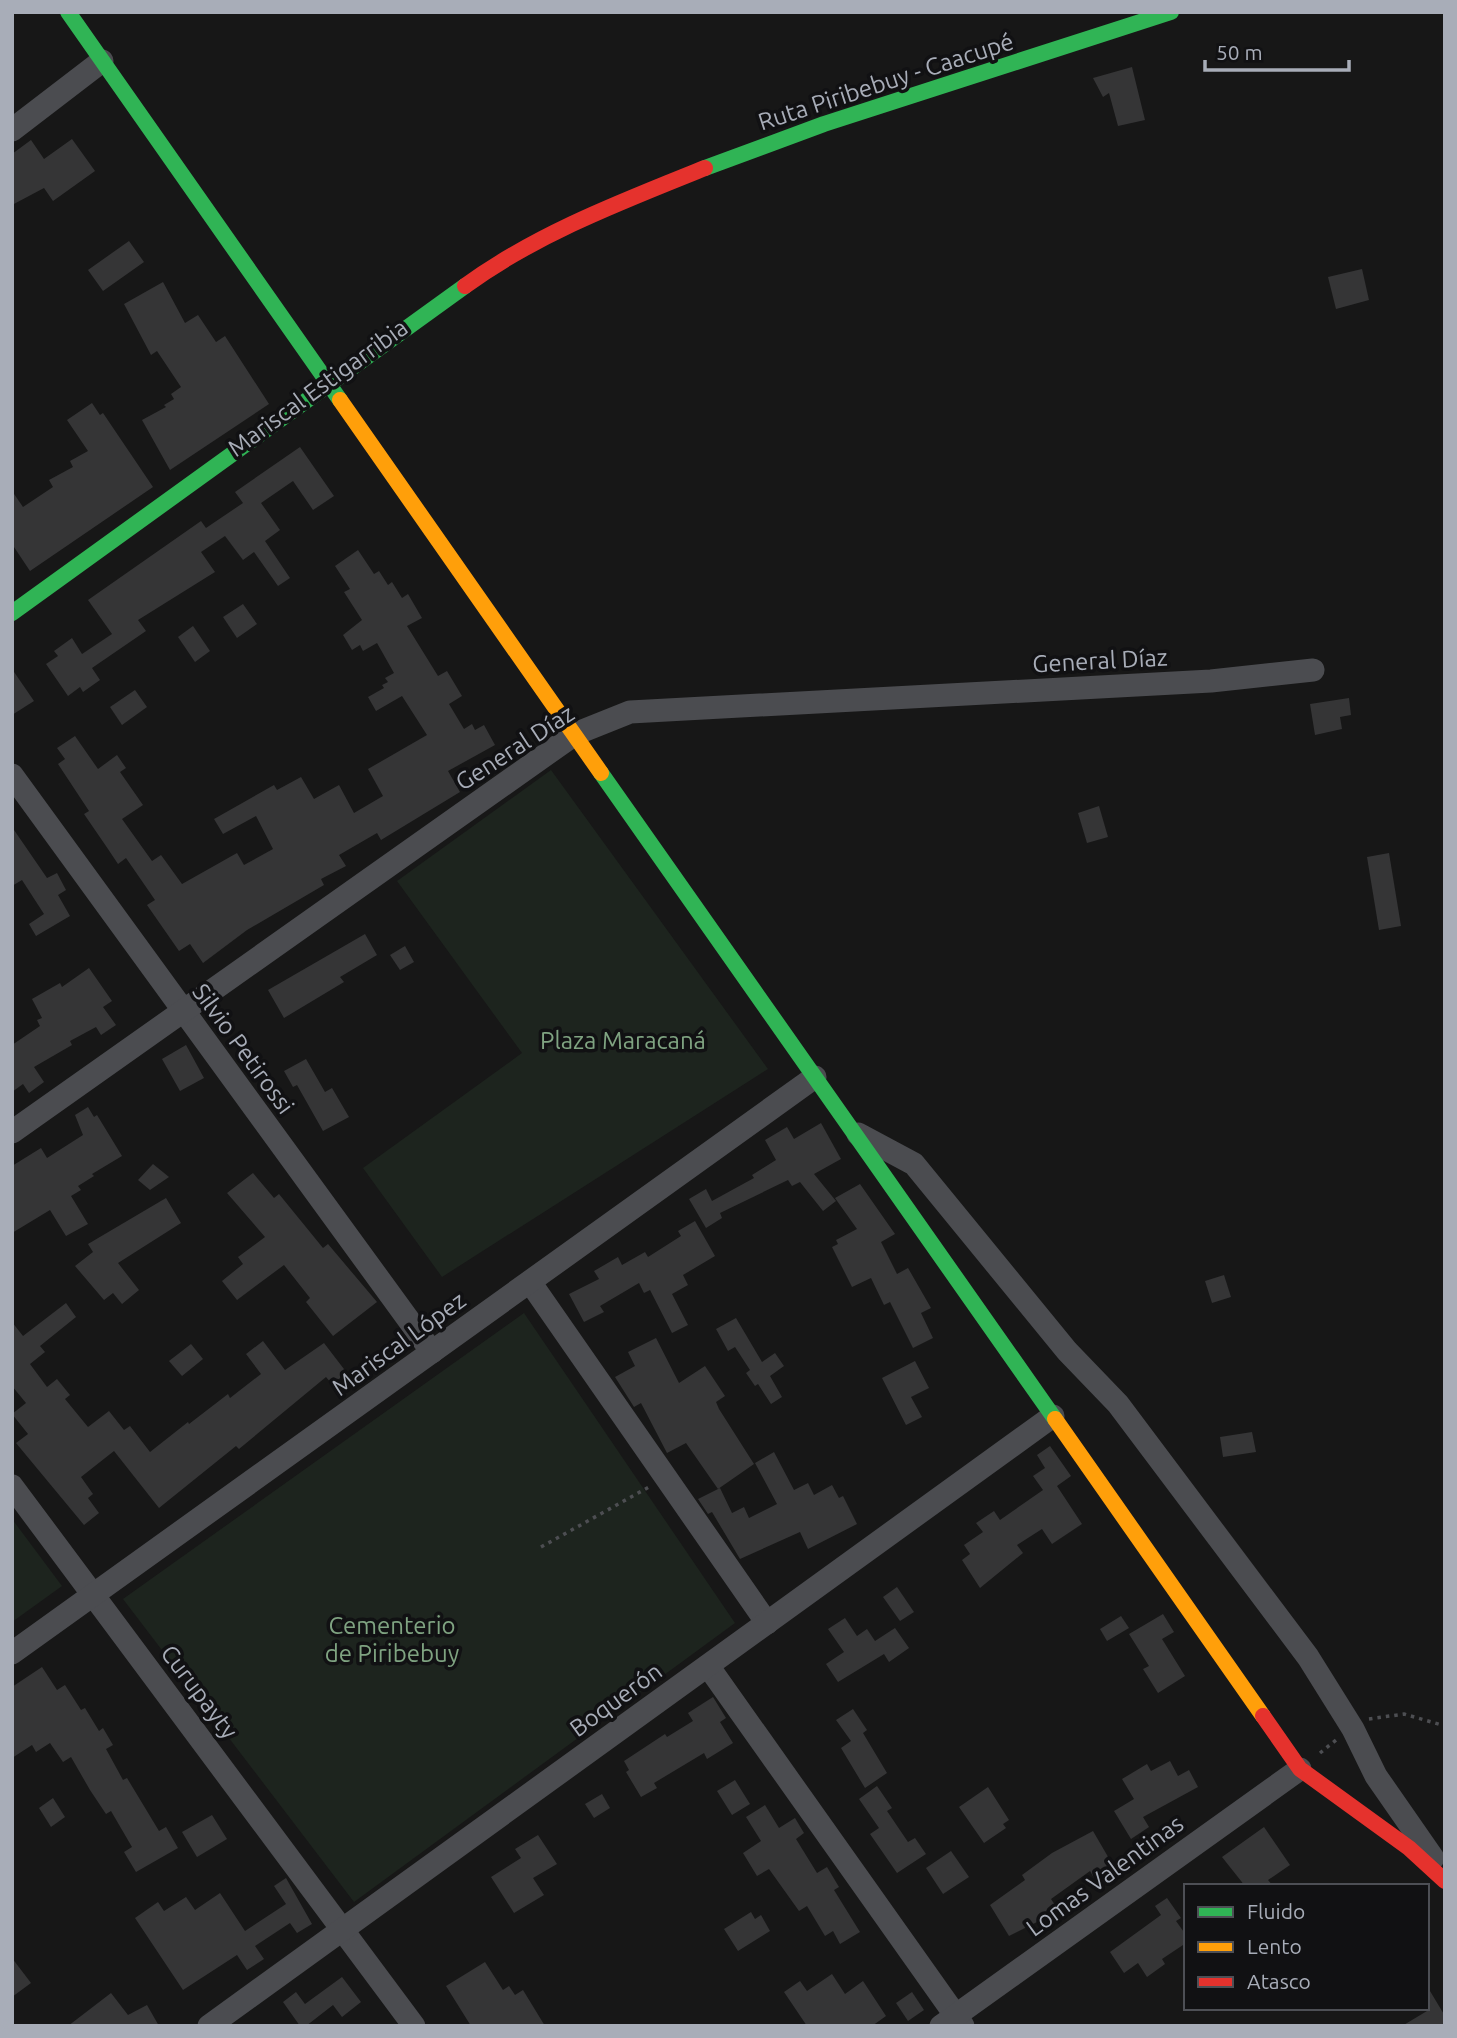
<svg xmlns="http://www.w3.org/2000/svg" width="1457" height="2038" font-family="Ubuntu,sans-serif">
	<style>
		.green { fill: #1d241e }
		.building { fill: #353536 }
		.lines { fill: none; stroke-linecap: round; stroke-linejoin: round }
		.path { stroke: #4d4e52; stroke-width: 3.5; stroke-dasharray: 3.5 5; stroke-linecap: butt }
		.street { stroke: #4b4c50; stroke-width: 23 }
		.fast { stroke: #30b455; stroke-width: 16 }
		.slow { stroke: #ff9f0a; stroke-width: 16 }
		.jam { stroke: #e5322d; stroke-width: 16 }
		.labels { text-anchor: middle; stroke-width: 7; stroke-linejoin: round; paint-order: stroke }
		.street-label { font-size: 24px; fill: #a8adb8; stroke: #111113 }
		.park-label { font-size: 24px; fill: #7fa381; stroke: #111113 }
	</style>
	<rect width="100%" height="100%" fill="#171717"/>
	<g class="green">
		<path d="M551,770l217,299 -326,208 -79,-109 159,-115 -125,-172z"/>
		<path d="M524,1313l211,310 -381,279 -231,-303z"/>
		<path d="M12,1519l50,67 -50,36z"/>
	</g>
	<g class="building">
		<path d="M1132,67l13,53 -27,6 -9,-33 -6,4 -10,-19z"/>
		<path d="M72,139l23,32 -42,30 -9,-13 -32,17v-51l19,-14 13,19z"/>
		<path d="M129,241l15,21 -41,29 -15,-21z"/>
		<path d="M1362,269l7,31 -33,9 -8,-32z"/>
		<path d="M163,282l22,41 13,-8 18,27 9,-6 44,68 -99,66 -28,-50 24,-13 -2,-2 10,-6 -3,-5 10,-7 -24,-36 -6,4 -27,-51z"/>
		<path d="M92,403l8,12 3,-2 50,74 -123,84 -18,-27v-53l11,16 30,-20 -4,-7 24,-13 -3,-6 18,-10 -21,-31z"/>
		<path d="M300,447l34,49 -21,14 -20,-29 -32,22 19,27 -15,11 25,37 -12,8 -24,-34 -11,8 -18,-24 -24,16 14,20 -77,48 8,11 -54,37 8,12 -17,12 -3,-5 -12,9 -22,-32 12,-8 -4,-5 18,-13 10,16 30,-20 -24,-34 113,-79 5,7 37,-25 -8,-11z"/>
		<path d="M358,550l16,24 5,-3 9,14 4,-3 10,16 6,-4 14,24 -15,8 31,50 9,-5 15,25 -13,8 15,25 8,-5 3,6 9,-5 11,20 -47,26 12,21 -79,48 -4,-7 -38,22 7,11 -25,13 3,6 -77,45 -44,33 -13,-19 -11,7 -32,-46 8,-5 -29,-42 -8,6 -10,-15 -24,-35 5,-3 -31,-47 7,-5 -8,-11 18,-12 23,33 19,-14 9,13 -6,4 23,33 -21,14 30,42 9,-6 21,29 55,-31 7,12 29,-16 -17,-33 -33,18 -9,-15 60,-34 3,5 24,-13 13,22 25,-14 15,28 29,-17 -15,-27 59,-34 -25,-39 -26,15 -8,-14 16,-9 -2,-3 6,-3 -3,-4 9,-5 -17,-30 -14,8 -3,-6 -8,5 -9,-15 19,-15 -18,-28 6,-3 -15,-23z"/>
		<path d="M243,604l14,20 -20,14 -14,-21z"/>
		<path d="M193,626l17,25 -15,11 -17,-25z"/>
		<path d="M12,669l22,32 -22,14z"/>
		<path d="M135,690l12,17 -25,18 -12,-18z"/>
		<path d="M1349,698l2,17 -11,2 2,12 -27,6 -5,-31z"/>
		<path d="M1099,806l9,31 -21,6 -9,-30z"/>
		<path d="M12,827l35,51 10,-5 9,17 -8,5 12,21 -34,20 -7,-12 15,-10 -22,-34 -10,6z"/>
		<path d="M1389,853l12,73 -22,4 -12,-73z"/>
		<path d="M365,934l12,21 -37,22 4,5 -60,36 -16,-28z"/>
		<path d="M405,946l9,16 -14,8 -10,-15z"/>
		<path d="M89,968l23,33 -9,6 13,18 -15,10 -5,-8 -26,14 2,4 -38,22 10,15 -15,11 -6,-9 -11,8v-47l28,-19 -3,-6 5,-2 -10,-19 28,-16 2,4z"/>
		<path d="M186,1045l18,33 -24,13 -18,-32z"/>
		<path d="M306,1059l19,33 7,-4 17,29 -26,14 -26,-46 -4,2 -9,-16z"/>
		<path d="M88,1107l6,10 3,-2 25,41 -30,18 2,2 -16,10 3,4 -10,6 17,28 -22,12 -16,-26 -38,23v-67l29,-18 6,10 36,-23 -8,-20z"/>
		<path d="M821,1123l20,36 -27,15 22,27 -13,10 -23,-29 -8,4 -4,-6 -68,33 2,5 -16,10 -17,-29 17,-10 6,12 42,-23 -2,-3 24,-15 -11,-20 22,-13 7,12z"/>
		<path d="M153,1164l16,13 -19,13 -12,-10z"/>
		<path d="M253,1173l21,25 5,-4 44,54 5,-4 49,58 -44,34 -27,-34 4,-4 -26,-33 -47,35 -15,-19 21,-17 -5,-7 27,-20 -38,-44z"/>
		<path d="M860,1184l35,50 -14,8 16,32 11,-6 23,40 -10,5 12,25 -20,10 -23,-46 -6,3 -13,-27 -19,9 -20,-40 6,-3 -2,-4 21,-11 -22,-31z"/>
		<path d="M166,1198l15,25 -63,40 21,27 -17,14 -9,-11 -9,7 -29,-34 18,-14 -5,-8z"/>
		<path d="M695,1221l20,35 -32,19 5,10 -16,9 16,31 -16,8 -22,-43 -6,3 -5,-10 -39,23 4,6 -20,10 -15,-28 30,-15 -5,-8 24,-14 4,8 23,-13 3,5 33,-21 -3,-5z"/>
		<path d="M1224,1275l7,22 -19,6 -7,-22z"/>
		<path d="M66,1303l10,14 -36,29 5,6 -15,12 17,23 10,-8 13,16 -5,4 23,28 21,-16 15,19 6,-4 20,26 38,-30 1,2 39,-30 2,4 31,-24 -15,-20 17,-13 22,29 39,-27 23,30 -15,11 -6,-7 -87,72 -3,-3 -77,62 -45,-57 -33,26 12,17 -5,4 11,15 -15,12 -68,-82 12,-9 -16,-20 14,-11 -14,-17v-64l11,14z"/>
		<path d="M736,1318l26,44 13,-9 9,13 -14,10 12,21 -11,7 -13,-20 -3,2 -9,-13 4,-3 -15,-23 -7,4 -12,-22z"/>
		<path d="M656,1338l23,45 26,-17 20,30 -9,6 3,7 35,55 -36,25 -32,-46 -19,10 -26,-50 -7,4 -19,-30 20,-11 -7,-14z"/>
		<path d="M191,1344l12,15 -21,17 -13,-15z"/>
		<path d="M915,1361l14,27 -18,9 11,20 -16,8 -24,-47z"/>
		<path d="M1252,1432l4,20 -33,5 -3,-20z"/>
		<path d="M1050,1446l21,30 -14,10 25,38 -30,20 -10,-15 -25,16 6,8 -43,35 -18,-28 8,-6 -6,-9 19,-13 -7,-9 18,-12 6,9 43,-30 -10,-14 12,-8 -8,-13z"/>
		<path d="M774,1452l20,38 14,-7 6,12 18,-10 7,13 4,-2 14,28 -49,25 -8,-17 -60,27 -28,-47 -4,2 -10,-15 22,-11 12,25 12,-6 5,11 28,-14 -22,-41z"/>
		<path d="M897,1587l17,25 -14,9 -17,-24z"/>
		<path d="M1163,1614l11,18 -12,7 23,37 -27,17 -15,-24 6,-3 -20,-32z"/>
		<path d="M1121,1616l8,12 -22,13 -7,-12z"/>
		<path d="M845,1618l12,18 10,-7 8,12 20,-13 14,20 -20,14 -5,-8 -46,28 -12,-18 18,-12 -16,-23z"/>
		<path d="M42,1667l15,23 8,-5 16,25 4,-2 14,23 4,-3 10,17 -7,4 17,31 4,-2 32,53 7,-4 12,21 -42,24 -12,-20 8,-5 -21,-36 -5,3 -16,-24 -19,-33 -8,5 -13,-19 -14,9 -4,-7 -20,13v-71z"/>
		<path d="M713,1697l13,21 -6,4 13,21 -26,16 -3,-6 -50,30 3,5 -16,9 -15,-25 3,-2 -5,-9 41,-27 2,3 26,-16 -5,-8z"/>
		<path d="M853,1709l14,21 -4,3 24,40 -22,15 -24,-40 10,-7 -15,-21z"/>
		<path d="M1170,1761l8,15 11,-6 9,17 -55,30 6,10 -18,12 -17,-28 20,-12 -12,-20 25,-15 4,7z"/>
		<path d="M735,1780l15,24 -18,11 -15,-24z"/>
		<path d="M877,1786l15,22 -5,3 21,31 7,-4 11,16 -29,19 -27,-39 9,-6 -20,-29z"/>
		<path d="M988,1787l21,33 -6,4 3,4 -22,15 -25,-36z"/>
		<path d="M602,1794l8,14 -16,10 -9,-14z"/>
		<path d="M53,1798l12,19 -14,10 -12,-19z"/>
		<path d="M765,1805l14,23 16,-10 9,15 -8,6 21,34 10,-6 12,20 -5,3 26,42 -20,12 -7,-13 -8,5 -18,-30 -8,5 -30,-42 -12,7 -14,-23 18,-12 -15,-24z"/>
		<path d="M212,1815l15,24 -30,18 -15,-25z"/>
		<path d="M1264,1827l26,38 -22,15 5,6h-28l-23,-29z"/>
		<path d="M1093,1831l21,36 -20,11 -4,-7 -39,28 8,12 -50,25 -19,-31 35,-25 -3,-5 30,-22z"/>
		<path d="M538,1835l19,29 -24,14 11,17 -30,18 -23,-36 30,-19 -6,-9z"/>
		<path d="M951,1851l18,26 -26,17 -17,-26z"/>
		<path d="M286,1878l26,46 -15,9 -7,-10 -35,23 9,13 -17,11 -10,-15 -54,35 -48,-72 23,-16 6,9 22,-14 9,13 25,-17 25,38 41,-27 -12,-18z"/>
		<path d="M1167,1898l14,20 -5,3 10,14v8l-24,16 3,5 -18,13 -9,-14 -14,10 -14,-21 51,-37 -6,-9z"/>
		<path d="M751,1912l4,7 6,-4 9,16 -32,20 -14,-22z"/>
		<path d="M12,1958l19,25 -19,14z"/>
		<path d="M485,1962l18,28 6,-4 6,9 8,-5 22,36h-74l-25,-40z"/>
		<path d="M832,1974l13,20 18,-13 23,35 -14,10h-65l-23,-34 16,-11 7,10z"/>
		<path d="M342,1977l19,25 -19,15 -9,-12 -27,21h-6l-17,-24 13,-10 9,12z"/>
		<path d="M1427,1986l18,30v10h-43l25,-15z"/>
		<path d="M912,1992l12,18 -16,11 -12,-18z"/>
		<path d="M111,1993l17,22 19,-10 12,21h-91z"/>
	</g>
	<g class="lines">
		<g class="path">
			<path d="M541,1547l108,-60"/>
			<path d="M1369,1719l35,-5 41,12"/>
			<path d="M1320,1753l16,-13"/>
		</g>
		<g class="street">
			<path d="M12,130l90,-69"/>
			<path d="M12,775l420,577"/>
			<path d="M12,1132l563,-398 55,-22 581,-31 102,-11"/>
			<path d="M858,1134l56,30 153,187 51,53 190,253 45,72 23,47 57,82"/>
			<path d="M530,1282l237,341"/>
			<path d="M12,1486l402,540"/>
			<path d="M12,1653l803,-576"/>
			<path d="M708,1666l255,360"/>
			<path d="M209,2026l844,-610"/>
			<path d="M941,2026l359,-257"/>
		</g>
		<g class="fast">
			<path d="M68,12l272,388"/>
			<path d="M705,168l119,-44 347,-112"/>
			<path d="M12,613l453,-327"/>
			<path d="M601,773l454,646"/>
		</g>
		<g class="slow">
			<path d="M340,400l261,373"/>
			<path d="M1055,1419l208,297"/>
		</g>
		<g class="jam">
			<path d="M465,286c71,-52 158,-85 240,-118"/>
			<path d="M1263,1716l37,53 109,79 36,33"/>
		</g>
	</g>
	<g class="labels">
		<g class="street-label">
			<text transform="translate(886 82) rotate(-18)" y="8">Ruta Piribebuy - Caacupé</text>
			<text transform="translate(318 388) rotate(-36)" y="8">Mariscal Estigarribia</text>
			<text transform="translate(1100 661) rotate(-3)" y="8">General Díaz</text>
			<text transform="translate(515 748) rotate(-33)" y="8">General Díaz</text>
			<text transform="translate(243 1049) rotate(54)" y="8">Silvio Petirossi</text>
			<text transform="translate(399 1344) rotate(-36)" y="8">Mariscal López</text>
			<text transform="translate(199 1692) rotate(53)" y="8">Curupayty</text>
			<text transform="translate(616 1700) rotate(-36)" y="8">Boquerón</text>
			<text transform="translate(1105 1876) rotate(-36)" y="8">Lomas Valentinas</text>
		</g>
		<g class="park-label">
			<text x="623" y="1049">Plaza Maracaná</text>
			<text x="392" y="1634">Cementerio<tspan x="392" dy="28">de Piribebuy</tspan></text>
		</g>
	</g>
	<rect width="1457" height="2038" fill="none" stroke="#a8adb8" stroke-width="28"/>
	<rect x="1184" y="1884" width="245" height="126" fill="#111113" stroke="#4d4f55" stroke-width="2"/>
	<rect x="1198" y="1907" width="35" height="10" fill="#30b455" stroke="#4d4f55" stroke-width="2"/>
	<text x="1247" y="1919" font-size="21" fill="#a8adb8">Fluido</text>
	<rect x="1198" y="1942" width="35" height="10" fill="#ff9f0a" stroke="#4d4f55" stroke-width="2"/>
	<text x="1247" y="1954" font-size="21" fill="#a8adb8">Lento</text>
	<rect x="1198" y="1977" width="35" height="10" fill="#e5322d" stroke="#4d4f55" stroke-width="2"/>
	<text x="1247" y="1989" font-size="21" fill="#a8adb8">Atasco</text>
	<path d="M1205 60v10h144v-10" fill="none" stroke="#a8adb8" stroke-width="3.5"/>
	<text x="1216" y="60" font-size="21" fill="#a8adb8" stroke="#111113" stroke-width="5" paint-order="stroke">50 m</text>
</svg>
